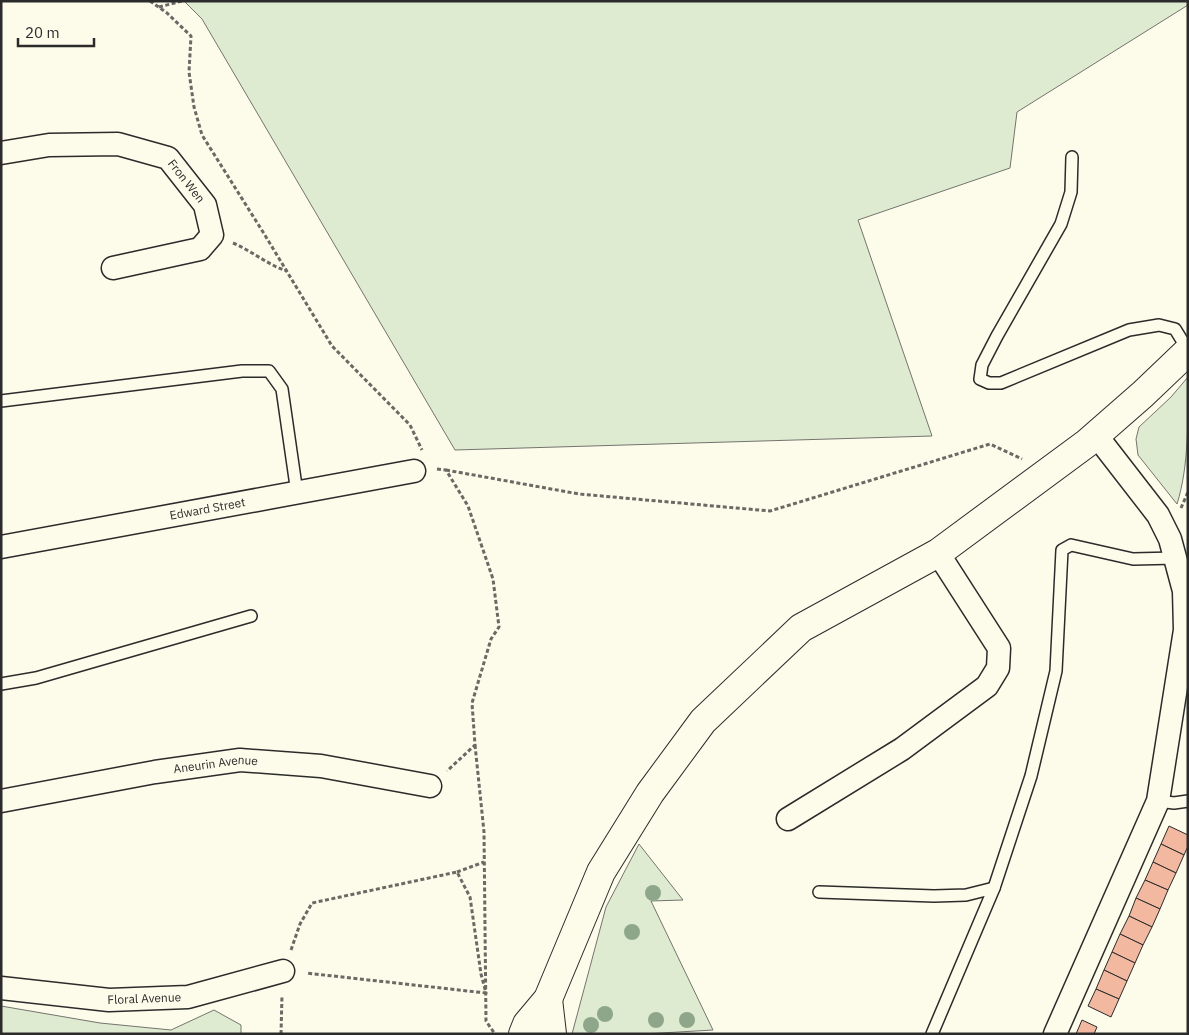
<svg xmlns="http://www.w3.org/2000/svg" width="1189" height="1035" font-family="'IBM Plex Sans',sans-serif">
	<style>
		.green { fill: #deebd1; stroke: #74746e }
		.building { fill: #f2b8a0; stroke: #2b2b2b }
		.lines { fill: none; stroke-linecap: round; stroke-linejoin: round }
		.service-casing { stroke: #2b2b2b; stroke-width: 14 }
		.minor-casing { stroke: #2b2b2b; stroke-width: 25 }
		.secondary-casing { stroke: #2b2b2b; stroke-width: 30 }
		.path { stroke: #6a6964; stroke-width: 3; stroke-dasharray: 4 2.5; stroke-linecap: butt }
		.service { stroke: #fdfbea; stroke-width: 11 }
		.minor { stroke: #fdfbea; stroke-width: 22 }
		.secondary { stroke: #fdfbea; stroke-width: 28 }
		.tree { fill: #8ea78a }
		.labels { text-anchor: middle; stroke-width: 4; stroke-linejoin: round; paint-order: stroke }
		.street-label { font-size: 12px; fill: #2b2b2b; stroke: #fdfbea }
	</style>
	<rect width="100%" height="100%" fill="#fdfbea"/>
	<g class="green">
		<path d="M184,1h1004v4l-171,107 -7,56 -152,52 74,216 -477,14 -253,-431z"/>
		<path d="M1188,377c0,42 1,89 -11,127l-39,-49 -2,-16 3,-12 32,-30z"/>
		<path d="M639,844l44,56 -32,1 62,129 -69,4h-72l34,-127z"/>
		<path d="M1,1006l99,17 71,7 43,-20 27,15v9h-240z"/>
	</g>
	<g class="building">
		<path d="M1169,826l19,9v11l-4,9 -23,-11z"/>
		<path d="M1161,844l23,11 -8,18 -23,-11z"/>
		<path d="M1153,862l23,11 -8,17 -23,-10z"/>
		<path d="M1145,880l23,10 -8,19 -24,-11z"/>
		<path d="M1136,898l24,11 -8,18 -23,-11z"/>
		<path d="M1129,916l23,11 -9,18 -23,-11z"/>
		<path d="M1120,934l23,11 -8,18 -23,-11z"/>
		<path d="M1112,952l23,11 -8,18 -23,-11z"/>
		<path d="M1104,970l23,11 -8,18 -23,-10z"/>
		<path d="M1096,989l23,10 -8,18 -23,-11z"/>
		<path d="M1082,1020l15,7 -3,7h-18z"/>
	</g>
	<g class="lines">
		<g class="service-casing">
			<g id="service">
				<path d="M1072,157l-1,35 -10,32 -64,112 -15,29 -2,14 9,4h12l128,-53 30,-5 16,4 13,21"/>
				<path d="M1,401l241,-30h27l13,18 15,104"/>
				<path d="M1,684l35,-6 215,-62"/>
				<path d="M1158,801l16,2 14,-2"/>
				<path d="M819,892l115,4 32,-1 28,-7"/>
				<path d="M932,1034l62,-146 37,-112 25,-105 6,-121 9,-5 62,14 43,-1"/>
			</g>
		</g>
		<g class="minor-casing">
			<g id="minor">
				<path id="s1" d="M1,153l48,-8 69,-1 50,14 37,47 7,30 -12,14 -87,19"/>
				<path id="s2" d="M1,547l413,-76"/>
				<path id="s3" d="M1,801l154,-29 85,-12 81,6 109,20"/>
				<path d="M788,819l114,-70 85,-63 11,-18 1,-20 -61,-95"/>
				<path id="s4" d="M1,988l108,12 79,-3 95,-26"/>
				<path d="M1055,1034l103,-233 27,-171 -1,-39 -14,-52 -12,-24 -62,-80"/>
			</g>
		</g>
		<g class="secondary-casing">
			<g id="secondary">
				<path d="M548,999l4,35"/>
				<path d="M523,1034l4,-10 21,-25 53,-127 49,-79 53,-72 98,-93 137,-75 149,-110 56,-49 45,-43"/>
			</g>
		</g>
		<g class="path">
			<path d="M150,1l17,12 24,23 -2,36 5,35 8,28 61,97 69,114 78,79 12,25"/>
			<path d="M159,7l23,-6"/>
			<path d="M233,243c19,8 35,22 54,28"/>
			<path d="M437,469l9,1 22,36 25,73 6,48 -8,12 -19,64 3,42 -28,26"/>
			<path d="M446,470l133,24 191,17 220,-67 32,15"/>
			<path d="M1181,508l7,-16"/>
			<path d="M475,745l9,87 2,189 9,13"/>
			<path d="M457,872l27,-10"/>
			<path d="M291,950l9,-26 12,-21 145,-31 13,25 11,77 5,19 -180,-20"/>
			<path d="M281,1034l1,-39"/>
		</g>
		<use href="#service" class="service"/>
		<use href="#minor" class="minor"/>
		<use href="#secondary" class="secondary"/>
	</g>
	<g class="tree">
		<circle cx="653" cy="893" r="8"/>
		<circle cx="632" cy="932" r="8"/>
		<circle cx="605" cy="1014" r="8"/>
		<circle cx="656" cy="1020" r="8"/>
		<circle cx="687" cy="1020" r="8"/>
		<circle cx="591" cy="1025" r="8"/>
	</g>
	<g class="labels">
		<g class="street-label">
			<text dy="4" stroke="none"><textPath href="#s1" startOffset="199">Fron Wen</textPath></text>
			<text dy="4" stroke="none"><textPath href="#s2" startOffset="210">Edward Street</textPath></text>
			<text dy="4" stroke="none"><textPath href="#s3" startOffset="218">Aneurin Avenue</textPath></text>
			<text dy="4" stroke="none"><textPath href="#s4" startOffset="144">Floral Avenue</textPath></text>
		</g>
	</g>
	<rect width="1189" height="1035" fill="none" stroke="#2b2b2b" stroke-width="5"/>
	<path d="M18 38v8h76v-8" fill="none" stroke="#2b2b2b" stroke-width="2.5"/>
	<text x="25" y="38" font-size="15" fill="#2b2b2b" stroke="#fdfbea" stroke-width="4" paint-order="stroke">20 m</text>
</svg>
